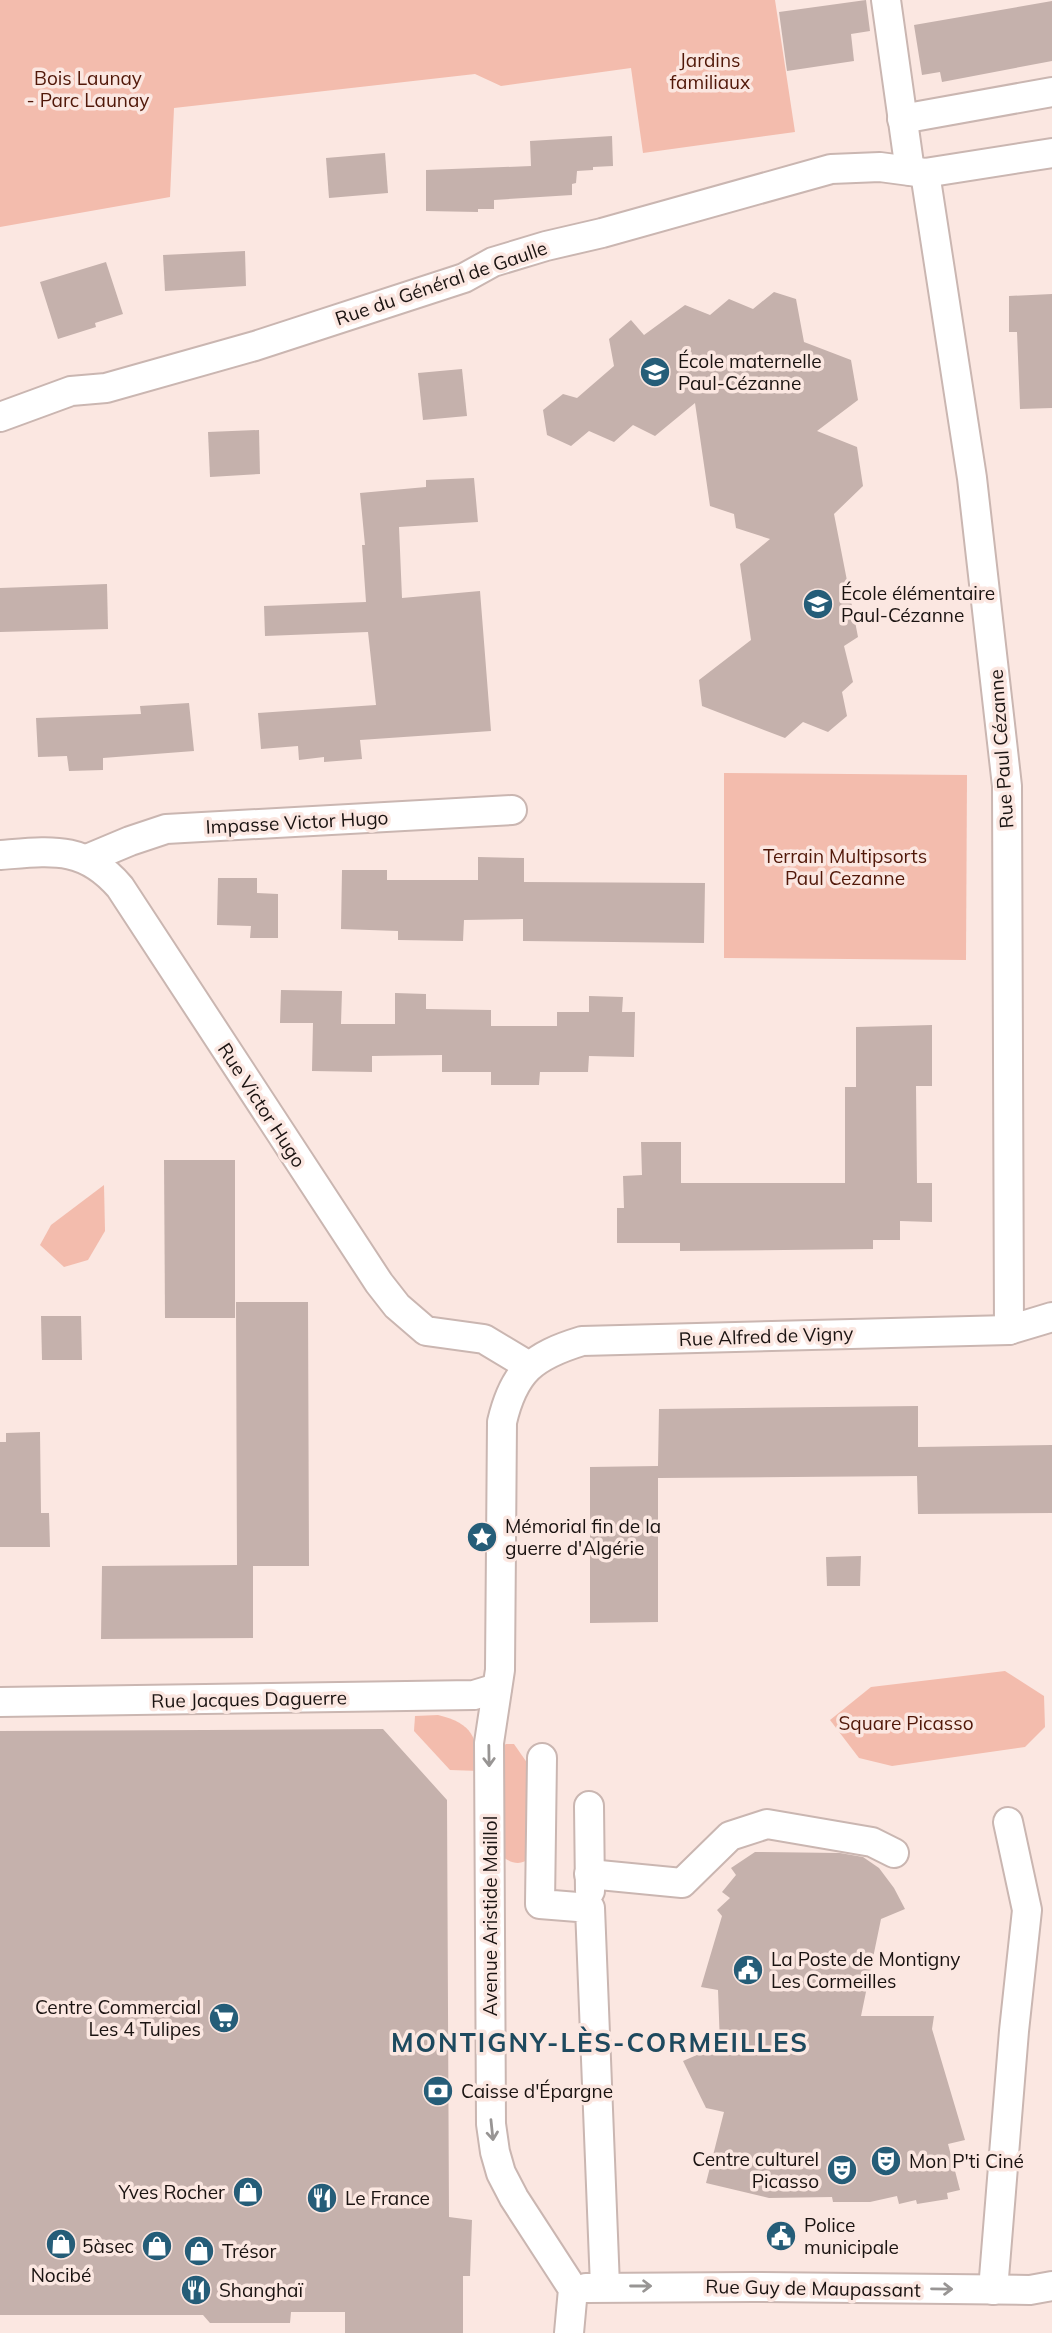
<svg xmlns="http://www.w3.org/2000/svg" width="1052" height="2333" font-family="Mulish,sans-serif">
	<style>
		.green { fill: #f3bcad }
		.building { fill: #c5b1ac }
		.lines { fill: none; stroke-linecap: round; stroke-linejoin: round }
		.street-casing { stroke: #cab6b1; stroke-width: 32 }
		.street { stroke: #fff; stroke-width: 28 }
		.oneway { stroke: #989594 }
		.labels { text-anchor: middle; stroke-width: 7; stroke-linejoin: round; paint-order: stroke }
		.park-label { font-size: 19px; fill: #511809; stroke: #fbe7e1 }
		.street-label { font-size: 19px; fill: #1a1311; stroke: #fbe7e1 }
		.poi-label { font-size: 19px; fill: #1a1311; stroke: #fbe7e1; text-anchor: start }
		.district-label { font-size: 26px; font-weight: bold; letter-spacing: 2px; fill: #1d495e; stroke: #fbe7e1 }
	</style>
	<rect width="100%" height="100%" fill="#fbe7e1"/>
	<g class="green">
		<path d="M0,0h775l20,132 -152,21 -12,-85 -130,18 -26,-12 -301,34 -4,89 -170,30z"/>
		<path d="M724,773l243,2 -1,185 -242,-2z"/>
		<path d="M104,1185l1,46 -17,29 -24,7 -24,-22 11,-20z"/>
		<path d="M1005,1671l39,25 1,31 -20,20 -133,19 -33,-8 -29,-38 41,-33z"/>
		<path d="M438,1715c36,9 38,22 42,56l-30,-1 -36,-39 1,-15z"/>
		<path d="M506,1744h8l16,23 1,90c-11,10 -20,6 -31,-2l1,-108z"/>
	</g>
	<g class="building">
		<path d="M866,0l4,31 -19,3 3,27 -67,10 -8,-59z"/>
		<path d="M1052,1v60l-110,21 -2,-10 -18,3 -8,-50z"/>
		<path d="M612,136l1,30 -20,1v3l-16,1 -1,12 -4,1v11l-78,5v9h-16v3l-52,-1v-41l105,-4 -1,-25z"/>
		<path d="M385,153l3,40 -59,5 -3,-40z"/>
		<path d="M245,251l1,35 -81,5 -2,-36z"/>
		<path d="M106,262l17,52 -28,9 1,4 -38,12 -18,-57z"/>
		<path d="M774,292l22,7 8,43 47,18 7,40 -41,31 40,16 6,39 -29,28 24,123 -14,9 9,36 -11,10 5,24 -19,16 -25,-10 -18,16 -83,-32 -3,-26 52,-40 -11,-76 30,-25 -34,-11 -2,-14 -24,-8 -15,-103 -40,33 -22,-11 -19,17 -25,-11 -18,15 -24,-11 -4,-25 20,-16 14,4 37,-32 -5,-27 22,-19 13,15 41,-30 25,10 19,-16 24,10z"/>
		<path d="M1052,294v114l-32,1 -3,-77h-8v-36z"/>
		<path d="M462,369l5,47 -44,4 -5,-47z"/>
		<path d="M259,430l1,44 -50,3 -2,-45z"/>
		<path d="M474,478l4,44 -79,5 3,71 78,-7 11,140 -131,9 2,19 -38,3v-5l-25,3 -1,-14 -37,3 -3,-36 118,-8 -8,-73 -103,4 -1,-30 102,-4 -4,-57h3l-5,-52 66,-6v-7z"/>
		<path d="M107,584l1,45 -108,3v-44z"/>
		<path d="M189,703l5,48 -91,7v12l-34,1 -2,-15 -29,1 -2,-39 105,-4 -1,-8z"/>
		<path d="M478,857l46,1v24l181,1 -1,60 -181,-2v-22l-59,1 -1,21 -65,-1v-9l-57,-2 1,-59h45v10h91z"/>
		<path d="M218,878h39v15l21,1v44h-28l1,-12 -34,-1z"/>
		<path d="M281,990l61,1 -1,33h54v-31l31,1v15l65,1v16h66v-14h32v-16l34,1 -1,15h13l-1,45 -45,-1 -1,16h-48l-1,13h-48v-13h-49v-17l-70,1v16l-60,-1 1,-48h-33z"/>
		<path d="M932,1025v61h-16l1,97h15v39l-32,-1v19h-27v9l-193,2v-8h-63v-35h7l-1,-32 19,-1 -1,-33h40v41h164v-96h11v-60z"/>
		<path d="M164,1160h71v158h-70z"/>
		<path d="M236,1302h72l1,264h-56v72l-152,1 1,-73 135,-1z"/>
		<path d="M41,1316h40l1,44h-40z"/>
		<path d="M918,1406v41l134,-2v68l-134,1 -1,-38 -259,2v144l-68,1v-156l68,-1 1,-57z"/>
		<path d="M40,1432l1,81h8l1,34h-50v-105h6v-9z"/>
		<path d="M861,1556l-1,30h-33l-1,-29z"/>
		<path d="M383,1729l64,71 2,417 23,3 -2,56h-7v57h-118v-21h-54l-1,11h-80l-7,-8h-203v-584z"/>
		<path d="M755,1852l85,1 23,4 16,11 15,20 11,21 -24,10 -20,97h73l-2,13 33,111 -17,4 12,46 -13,3 1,6 -31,5 -1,-4 -17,4 -2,-8 -27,6h-37l-1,-5 -63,1 -63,-15 18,-71 -18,-4 -23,-47 37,-16 -2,-55 -17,-3 21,-71 -5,-6 13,-12 -8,-6 14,-17 -5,-7z"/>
	</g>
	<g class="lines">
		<g class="street-casing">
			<g id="street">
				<path d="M886,0l24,171"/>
				<path d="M902,119l150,-27"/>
				<path d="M925,173l47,305 35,308 2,544"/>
				<path d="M0,417l71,-26 35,-3 149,-42 209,-68 29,-16 53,-16 56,-13 229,-64 49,-2 45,6 127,-20"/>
				<path d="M0,855c51,-4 84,-10 120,32l259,396 18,23 29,25 58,8 45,27"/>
				<path d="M87,859l43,-18 36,-12 346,-19"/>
				<path d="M0,1702l474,-7 23,-7"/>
				<path d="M542,1758l-2,146 50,4 15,378"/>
				<path d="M589,1806l1,85"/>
				<path d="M589,1874l93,9 48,-47 37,-12 105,18 22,11"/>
				<path d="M586,2288l167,-1 277,3 22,-4"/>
				<path d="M993,2290l21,-259 13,-121 -19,-88"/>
				<path d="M569,2333l4,-44 -59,-91 -13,-25 -6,-21 -4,-28 -2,-381 11,-73 2,-248c12,-51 31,-66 80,-81l427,-11 43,-13"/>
			</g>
		</g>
		<use href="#street" class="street"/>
	</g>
	<defs><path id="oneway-shaft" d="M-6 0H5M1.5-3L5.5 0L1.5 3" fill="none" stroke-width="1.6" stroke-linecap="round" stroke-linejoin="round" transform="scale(1.75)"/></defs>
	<g class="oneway">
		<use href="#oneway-shaft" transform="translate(489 1756) rotate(89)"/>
		<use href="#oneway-shaft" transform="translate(492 2130) rotate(84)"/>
		<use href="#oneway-shaft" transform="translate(641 2286)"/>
		<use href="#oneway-shaft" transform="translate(942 2289) rotate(1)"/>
	</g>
	<defs>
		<g id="school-disc" transform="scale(1.575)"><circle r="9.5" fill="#255d78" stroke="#fbe7e1"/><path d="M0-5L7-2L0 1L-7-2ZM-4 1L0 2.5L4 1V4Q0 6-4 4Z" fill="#fff"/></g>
		<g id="sight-disc" transform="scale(1.575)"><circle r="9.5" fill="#255d78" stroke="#fbe7e1"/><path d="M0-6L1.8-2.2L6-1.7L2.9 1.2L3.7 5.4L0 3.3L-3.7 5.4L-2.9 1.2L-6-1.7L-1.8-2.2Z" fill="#fff"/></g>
		<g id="civic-disc" transform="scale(1.575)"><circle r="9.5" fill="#255d78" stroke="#fbe7e1"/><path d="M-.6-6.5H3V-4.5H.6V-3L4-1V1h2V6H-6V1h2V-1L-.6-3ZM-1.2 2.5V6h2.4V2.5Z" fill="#fff"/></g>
		<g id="supermarket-disc" transform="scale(1.575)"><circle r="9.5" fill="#255d78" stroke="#fbe7e1"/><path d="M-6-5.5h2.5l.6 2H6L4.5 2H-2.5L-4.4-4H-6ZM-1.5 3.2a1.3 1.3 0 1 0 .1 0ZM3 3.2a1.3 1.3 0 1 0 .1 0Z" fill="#fff"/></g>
		<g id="bank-disc" transform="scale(1.575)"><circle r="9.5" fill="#255d78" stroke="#fbe7e1"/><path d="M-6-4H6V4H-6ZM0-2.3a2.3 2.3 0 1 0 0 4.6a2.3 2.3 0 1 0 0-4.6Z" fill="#fff"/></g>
		<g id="theatre-disc" transform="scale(1.575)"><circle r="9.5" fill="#255d78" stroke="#fbe7e1"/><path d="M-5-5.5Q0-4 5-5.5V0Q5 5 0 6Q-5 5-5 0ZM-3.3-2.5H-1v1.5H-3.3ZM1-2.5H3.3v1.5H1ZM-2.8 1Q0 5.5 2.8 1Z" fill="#fff"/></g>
		<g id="shop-disc" transform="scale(1.575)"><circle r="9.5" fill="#255d78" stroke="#fbe7e1"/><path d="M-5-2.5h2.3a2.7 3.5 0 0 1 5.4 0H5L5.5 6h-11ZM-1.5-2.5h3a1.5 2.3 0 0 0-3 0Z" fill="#fff"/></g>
		<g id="restaurant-disc" transform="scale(1.575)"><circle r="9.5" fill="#255d78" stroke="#fbe7e1"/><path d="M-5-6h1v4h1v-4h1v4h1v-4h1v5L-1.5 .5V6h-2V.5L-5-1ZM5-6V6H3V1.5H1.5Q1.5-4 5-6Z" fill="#fff"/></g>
	</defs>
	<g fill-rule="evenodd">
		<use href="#school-disc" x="655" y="372"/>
		<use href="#school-disc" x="818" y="604"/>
		<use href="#sight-disc" x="482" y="1537"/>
		<use href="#civic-disc" x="748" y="1970"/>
		<use href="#supermarket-disc" x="224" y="2018"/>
		<use href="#bank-disc" x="438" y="2091"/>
		<use href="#theatre-disc" x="886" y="2161"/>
		<use href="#theatre-disc" x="842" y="2170"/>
		<use href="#shop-disc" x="248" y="2192"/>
		<use href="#restaurant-disc" x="322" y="2198"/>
		<use href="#civic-disc" x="781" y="2236"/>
		<use href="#shop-disc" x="61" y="2244"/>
		<use href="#shop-disc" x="157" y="2246"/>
		<use href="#shop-disc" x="199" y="2251"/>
		<use href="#restaurant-disc" x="196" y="2290"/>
	</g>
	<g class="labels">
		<g class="park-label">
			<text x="710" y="67">Jardins<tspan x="710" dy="22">familiaux</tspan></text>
			<text x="88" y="85">Bois Launay<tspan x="88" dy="22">- Parc Launay</tspan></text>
			<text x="845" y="863">Terrain Multipsorts<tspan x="845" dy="22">Paul Cezanne</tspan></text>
			<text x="906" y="1730">Square Picasso</text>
		</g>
		<g class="street-label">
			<text transform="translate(441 283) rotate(-19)" y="7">Rue du Général de Gaulle</text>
			<text transform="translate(1001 749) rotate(-94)" y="7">Rue Paul Cézanne</text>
			<text transform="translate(297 822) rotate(-3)" y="7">Impasse Victor Hugo</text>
			<text transform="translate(262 1105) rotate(57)" y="7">Rue Victor Hugo</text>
			<text transform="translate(766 1336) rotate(-2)" y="7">Rue Alfred de Vigny</text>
			<text transform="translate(249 1699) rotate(-1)" y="7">Rue Jacques Daguerre</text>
			<text transform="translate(490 1916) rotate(-90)" y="7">Avenue Aristide Maillol</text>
			<text transform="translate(813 2288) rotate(1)" y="7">Rue Guy de Maupassant</text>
		</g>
		<g class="poi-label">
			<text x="678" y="368">École maternelle<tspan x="678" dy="22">Paul-Cézanne</tspan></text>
			<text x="841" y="600">École élémentaire<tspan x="841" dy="22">Paul-Cézanne</tspan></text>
			<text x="505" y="1533">Mémorial fin de la<tspan x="505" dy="22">guerre d'Algérie</tspan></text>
			<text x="771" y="1966">La Poste de Montigny<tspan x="771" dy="22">Les Cormeilles</tspan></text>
			<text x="201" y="2014" text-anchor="end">Centre Commercial<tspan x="201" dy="22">Les 4 Tulipes</tspan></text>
			<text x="461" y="2098">Caisse d'Épargne</text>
			<text x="819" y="2166" text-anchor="end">Centre culturel<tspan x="819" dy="22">Picasso</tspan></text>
			<text x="909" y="2168">Mon P'ti Ciné</text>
			<text x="225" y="2199" text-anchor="end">Yves Rocher</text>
			<text x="345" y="2205">Le France</text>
			<text x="804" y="2232">Police<tspan x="804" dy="22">municipale</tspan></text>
			<text x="134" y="2253" text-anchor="end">5àsec</text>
			<text x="222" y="2258">Trésor</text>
			<text x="61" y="2282" text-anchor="middle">Nocibé</text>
			<text x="219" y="2297">Shanghaï</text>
		</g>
		<g class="district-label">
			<text x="600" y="2052">MONTIGNY-LÈS-CORMEILLES</text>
		</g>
	</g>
</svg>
